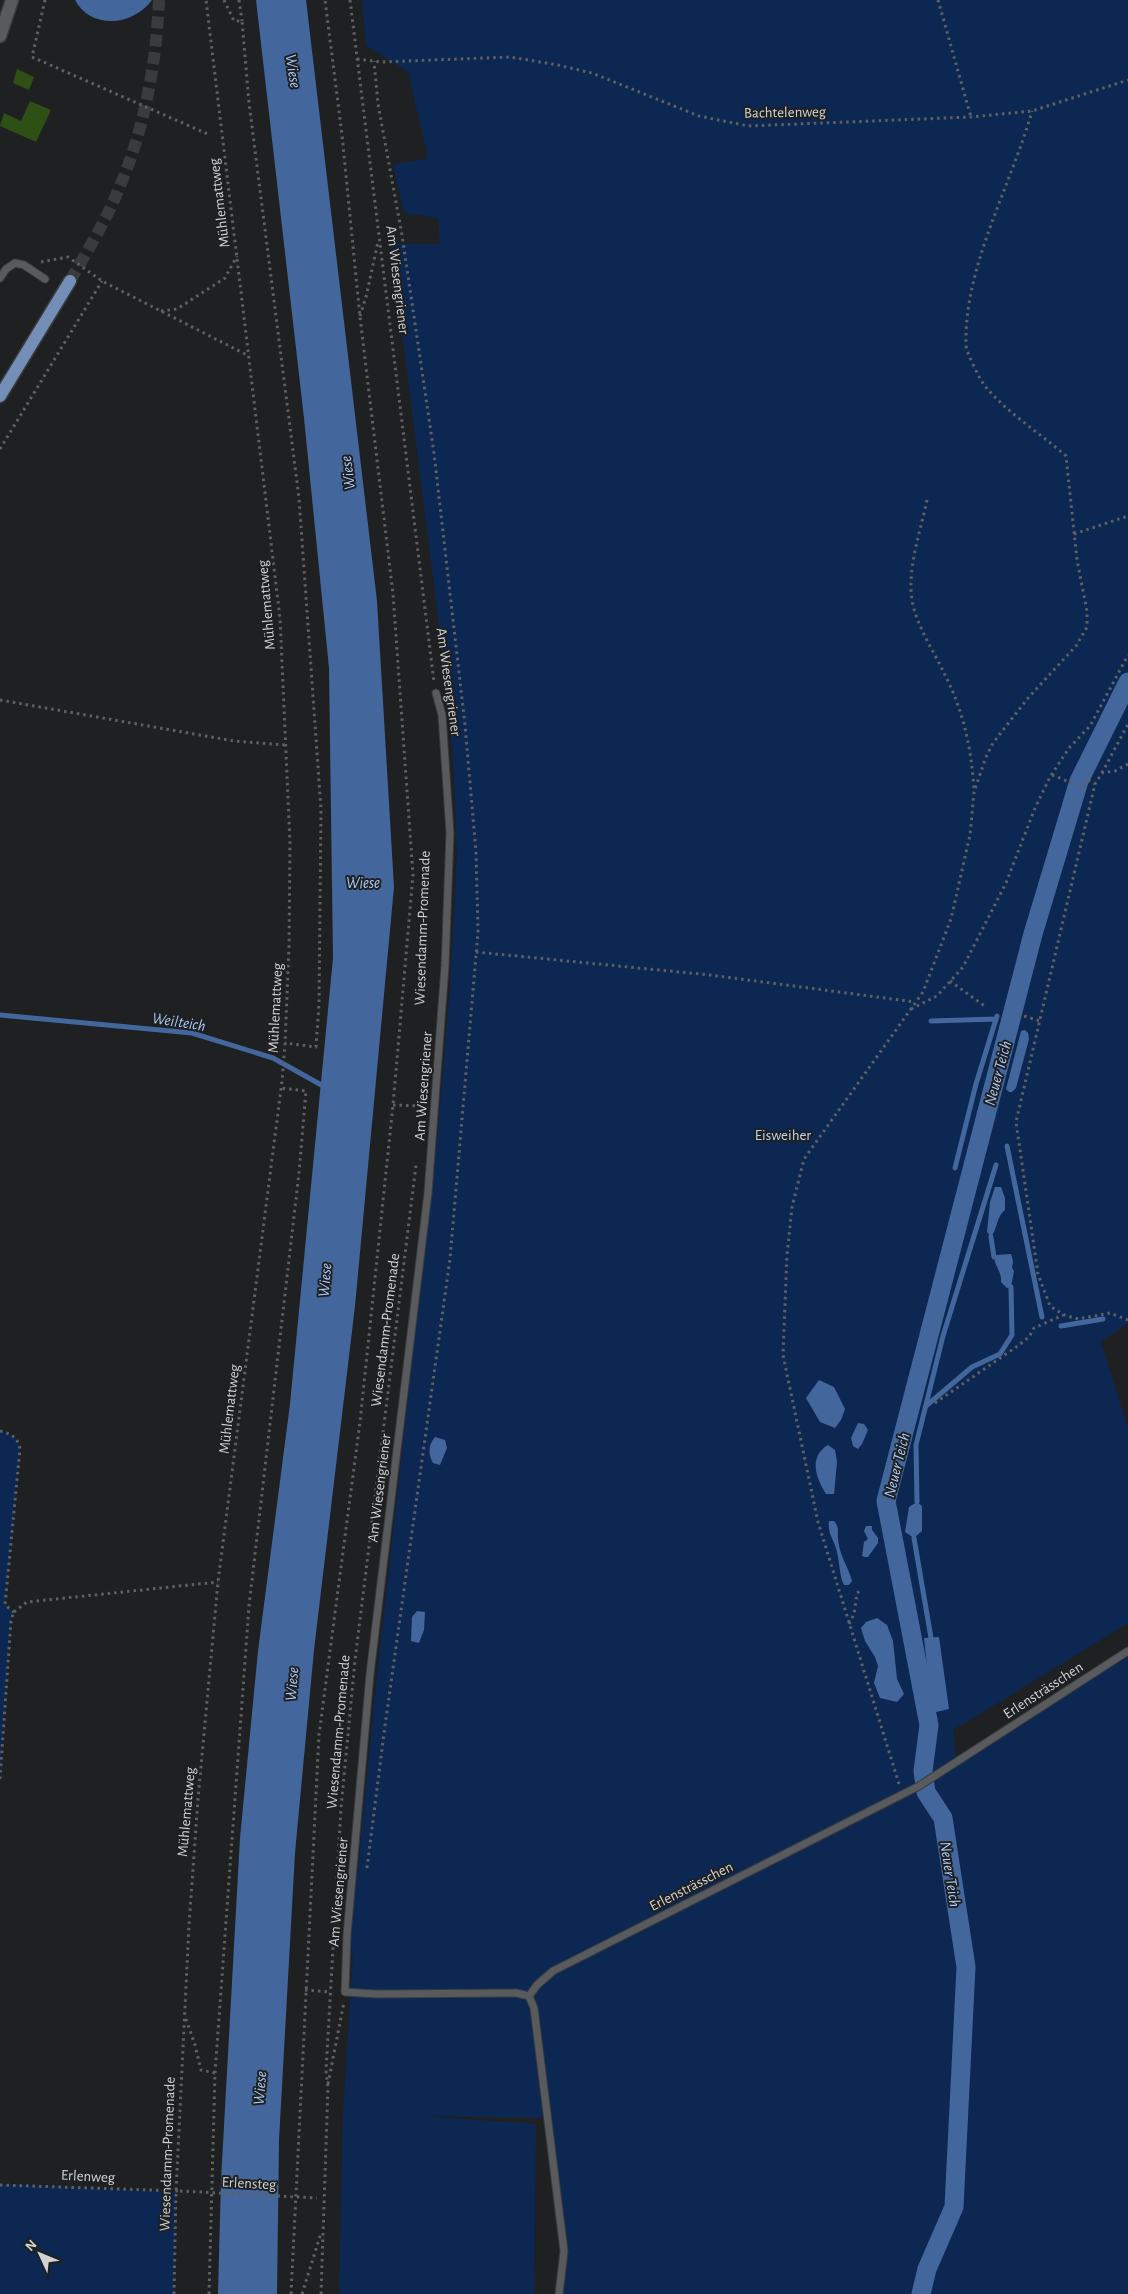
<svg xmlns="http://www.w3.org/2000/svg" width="1128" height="2294" font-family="'Alegreya Sans',sans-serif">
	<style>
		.green { fill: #0c2852 }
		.water { fill: #43679d }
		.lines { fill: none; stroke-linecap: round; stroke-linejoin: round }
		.stream { stroke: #43679d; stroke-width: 5 }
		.canal { stroke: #43679d; stroke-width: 19 }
		.building { fill: #2e5014 }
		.primary-tunnel { stroke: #3a3b3d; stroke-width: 12; stroke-dasharray: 12 6; stroke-linecap: butt }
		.service-casing { stroke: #393a3c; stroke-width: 9 }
		.tertiary-casing { stroke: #393a3c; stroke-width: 15 }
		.primary-casing { stroke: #393a3c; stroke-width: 15 }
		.path { stroke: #5f6062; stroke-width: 3; stroke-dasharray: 2.5 4; stroke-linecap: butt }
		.service { stroke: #585a5d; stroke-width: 7 }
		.tertiary { stroke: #585a5d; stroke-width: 12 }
		.primary { stroke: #748fb7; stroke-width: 12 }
		.path-bridge { stroke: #5f6062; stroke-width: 3; stroke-dasharray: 2.5 4; stroke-linecap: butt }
		.labels { text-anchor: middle; stroke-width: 4; stroke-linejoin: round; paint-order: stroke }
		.street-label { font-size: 15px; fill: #d1d2d4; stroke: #1f2022 }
		.park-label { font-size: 15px; fill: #bed3f3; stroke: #1f2022 }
		.water-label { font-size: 16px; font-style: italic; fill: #acccfb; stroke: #1f2022 }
	</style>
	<rect width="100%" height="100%" fill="#1f2022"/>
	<g class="green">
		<path d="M362,0h766v1323l-27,19 27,86v195l-161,99 -14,7 3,31 172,-113v647h-569l5,-43 -15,-133 -127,-2 114,8 -2,170h-195l4,-182 10,-157 -8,-2 14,-93 15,-157 65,-584 11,-132 7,-133 -4,-92 -8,-89 -54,-430 49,1 -2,-26 -34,-5 -11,-48 35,-7 -20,-86 -42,-27z"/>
		<path d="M0,1431c11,3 18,6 20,18l-15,155 9,8 -3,8 -11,158z"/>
		<path d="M5,2184l171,8 -2,102h-174v-109z"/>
	</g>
	<g class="water">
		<path d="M75,0h77c-19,26 -61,30 -77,0z"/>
		<path d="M256,0h50l71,601 17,286 -39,419 -41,344 -19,203 -16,287 -2,154h-59l3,-114 19,-342 18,-187 32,-247 43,-446 -4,-290 -25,-250z"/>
		<path d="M1025,1030l3,3 1,6 -13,49 -4,4h-3l-3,-3 15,-58z"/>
		<path d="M995,1187h6l4,11v12c-9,7 -7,18 -14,27l-4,-5 3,-30z"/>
		<path d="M1011,1254l2,7 -1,7 2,3 -3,16 -4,1 -6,-6c1,-10 -6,-15 -7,-25l3,-2z"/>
		<path d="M819,1380l15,7 11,22 -4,11 -6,8 -15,-6 -14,-24z"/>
		<path d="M858,1423l6,1 4,6 -6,14 -4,5 -5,-3 -2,-8z"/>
		<path d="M435,1437l10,3 2,8 -7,17 -7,-2c-5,-9 -5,-18 2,-26z"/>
		<path d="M828,1445l7,5 2,12 -3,32h-8c-10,-16 -18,-37 2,-49z"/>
		<path d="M917,1502l5,4v25l-8,7 -9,-6 4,-25z"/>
		<path d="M829,1521h5c6,7 3,10 4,18 1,16 10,27 14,42l-3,4h-5c-5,-11 -4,-21 -7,-33 -2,-11 -10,-18 -8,-31z"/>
		<path d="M866,1526h6v4l6,8v5l-10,14h-3l-3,-1 2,-14 4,-3 -4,-8z"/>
		<path d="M417,1611l8,1 -1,18 -5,13 -8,-2 1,-24z"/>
		<path d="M877,1618l10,7 6,16 4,38 7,15 -7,8 -17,-4 -6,-15 4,-17 -3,-9 -10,-16 -4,-13 5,-6z"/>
		<path d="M939,1637l10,72 -17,4 -8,-75z"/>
	</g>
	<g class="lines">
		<g class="stream">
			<path d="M0,1015l192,18 81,25 52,29"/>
			<path d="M931,1021l65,-2 1,-3"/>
			<path d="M1007,1146l35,171"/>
			<path d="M955,1168l21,-84 20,-65"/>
			<path d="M991,1237l3,20"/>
			<path d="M1061,1326l42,-7"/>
			<path d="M926,1406l46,-39 28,-13 12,-19 -1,-48"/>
			<path d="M917,1502l-1,-57 27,-109 53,-171"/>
			<path d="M914,1538l17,100"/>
			<path d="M928,1722l4,-9"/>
		</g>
		<path class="canal" d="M921,2294l6,-25 27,-62 12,-240 -23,-149 -17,-26 -3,-21 6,-46 -43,-224 147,-567 46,-153 49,-99"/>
	</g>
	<g class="building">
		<path d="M17,69l17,8 -5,13 -16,-7z"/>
		<path d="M30,101l21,9 -15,32 -36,-16 4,-13 17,8z"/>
	</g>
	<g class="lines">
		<path class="primary-tunnel" d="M70,281c18,-31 37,-62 50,-95 25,-59 36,-122 39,-186"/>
		<g class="service-casing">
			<g id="service">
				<path d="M0,278l6,-9 9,-6 9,2 21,14"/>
				<path d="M436,693l6,22 8,118 -5,133 -17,227 -58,481 -23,261 -2,57 31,2 140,-1 13,3"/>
				<path d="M529,1996l8,-11 16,-14 366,-185 209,-135"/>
				<path d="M529,1996l5,12 30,243 -5,43"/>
			</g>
		</g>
		<g class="tertiary-casing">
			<path id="tertiary" d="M0,36l12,-36"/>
		</g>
		<g class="primary-casing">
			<path id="primary" d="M0,396l70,-115"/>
		</g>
		<g class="path">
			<path d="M45,0l-13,57 178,78"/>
			<path d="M224,0l10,21h8l7,82 50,395 22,311 -2,195 -3,43 -31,-4"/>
			<path d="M239,0l3,21"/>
			<path d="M350,0l84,682"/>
			<path d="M938,0l33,117"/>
			<path d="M357,59l24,3 129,-5 48,8 34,8 107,43 49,10 223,-9 61,-6 96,-31"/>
			<path d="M41,262l27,-5 34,24 147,75"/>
			<path d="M161,311l16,-2 48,-31 12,-22"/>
			<path d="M360,316l6,-19 12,-55"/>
			<path d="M0,449l102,-168"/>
			<path d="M927,500c-6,29 -17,60 -16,90 1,30 22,59 34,85 19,38 26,72 29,114"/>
			<path d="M1074,534l54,-18"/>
			<path d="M0,700l234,41 52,4"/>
			<path d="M1128,764l-13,7 -13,2 -7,11 -79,338 22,152 12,32 14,9 14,4 32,-6 18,7"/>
			<path d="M1102,773l26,-49"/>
			<path d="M1052,775l32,13 3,-9 8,5"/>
			<path d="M476,952l234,23 205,27"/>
			<path d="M950,981l36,26"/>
			<path d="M911,1009l26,-13 26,-29 43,-84 29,-75 15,-31 19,-29 21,-22 38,-71"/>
			<path d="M1018,1014l22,7"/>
			<path d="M393,1105l29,1"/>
			<path d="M935,1403l84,-58 10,-8 5,-9 29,-13"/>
			<path d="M0,1431c11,3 18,6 20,18l-15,156 9,7"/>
			<path d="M14,1612l13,-10 191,-20"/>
			<path d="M849,1624l5,-10 3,-21 5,-3"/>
			<path d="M0,1779l11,-159 3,-8"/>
			<path d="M899,1784l-81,-262 -35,-167 4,-100 5,-48 12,-48 119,-167 28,-73 19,-84 4,-43 12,-35 7,-14 35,-45 48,-52 11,-19v-16l-10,-51 -11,-104c-26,-23 -59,-43 -81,-70 -5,-6 -19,-34 -19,-41 -2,-79 45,-159 66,-234"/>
			<path d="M367,1868l17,-135 66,-474 28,-327 -2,-80 -11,-127 -31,-272 -32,-218 -24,-131 -4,-43"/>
			<path d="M305,1990l26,2"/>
			<path d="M186,2019l9,26 6,25 14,3"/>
			<path d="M328,2084l16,-82"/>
			<path d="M0,2185l180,6"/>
			<path d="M174,2294l2,-102 13,-267 9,-126 20,-217 64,-501 3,-36 4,-99 1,-103 -10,-225 -74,-618"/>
			<path d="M209,2294l6,-221 34,-467 50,-433 7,-82 -25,-3"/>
			<path d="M291,2294l28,-559 41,-313 33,-317 20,-230 -20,-281 -33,-277 -18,-182 -17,-135"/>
			<path d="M302,2294l19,-61"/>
			<path d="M321,2294l7,-207 -2,-16 15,-263 14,-148 61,-495"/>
		</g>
		<use href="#service" class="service"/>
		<use href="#tertiary" class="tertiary"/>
		<use href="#primary" class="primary"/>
		<path class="path-bridge" d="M180,2191l137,7"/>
	</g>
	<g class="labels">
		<g class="street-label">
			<text transform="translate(785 112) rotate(-1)" y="5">Bachtelenweg</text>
			<text transform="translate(219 203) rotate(-97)" y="5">Mühlemattweg</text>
			<text transform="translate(398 280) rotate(83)" y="5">Am Wiesengriener</text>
			<text transform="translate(266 605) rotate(-95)" y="5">Mühlemattweg</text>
			<text transform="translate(449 682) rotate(82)" y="5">Am Wiesengriener</text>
			<text transform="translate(422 928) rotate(-88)" y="5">Wiesendamm-Promenade</text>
			<text transform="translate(275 1008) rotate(-87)" y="5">Mühlemattweg</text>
			<text transform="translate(423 1086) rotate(-86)" y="5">Am Wiesengriener</text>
			<text transform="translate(385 1330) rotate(-83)" y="5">Wiesendamm-Promenade</text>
			<text transform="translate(229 1409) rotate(-83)" y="5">Mühlemattweg</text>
			<text transform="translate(379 1488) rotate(-83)" y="5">Am Wiesengriener</text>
			<text transform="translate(1043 1690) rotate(-33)" y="5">Erlensträsschen</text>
			<text transform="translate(338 1732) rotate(-85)" y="5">Wiesendamm-Promenade</text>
			<text transform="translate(186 1812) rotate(-85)" y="5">Mühlemattweg</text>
			<text transform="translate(691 1886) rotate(-27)" y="5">Erlensträsschen</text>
			<text transform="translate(338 1892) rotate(-85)" y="5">Am Wiesengriener</text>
			<text transform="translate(167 2154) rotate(-88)" y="5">Wiesendamm-Promenade</text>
			<text transform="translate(88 2176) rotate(3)" y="5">Erlenweg</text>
			<text transform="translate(249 2183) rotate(3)" y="5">Erlensteg</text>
		</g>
		<g class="park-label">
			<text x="783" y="1140">Eisweiher</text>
		</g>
		<g class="water-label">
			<text transform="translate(294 71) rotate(81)" y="6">Wiese</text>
			<text transform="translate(347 473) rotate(-97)" y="6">Wiese</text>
			<text x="363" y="888">Wiese</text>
			<text transform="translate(179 1021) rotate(9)" y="6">Weilteich</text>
			<text transform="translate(997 1073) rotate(-75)" y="6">Neuer Teich</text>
			<text transform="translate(324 1280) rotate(-85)" y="6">Wiese</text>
			<text transform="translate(896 1465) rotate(-76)" y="6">Neuer Teich</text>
			<text transform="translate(291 1684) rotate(-85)" y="6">Wiese</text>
			<text transform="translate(951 1874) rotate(81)" y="6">Neuer Teich</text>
			<text transform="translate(259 2088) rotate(-85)" y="6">Wiese</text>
		</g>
	</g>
	<g transform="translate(40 2254) rotate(314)" stroke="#1f2022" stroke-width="4" paint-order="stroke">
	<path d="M0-4L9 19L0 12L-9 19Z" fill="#d1d2d4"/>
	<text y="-8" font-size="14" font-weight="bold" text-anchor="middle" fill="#d1d2d4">N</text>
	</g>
</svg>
